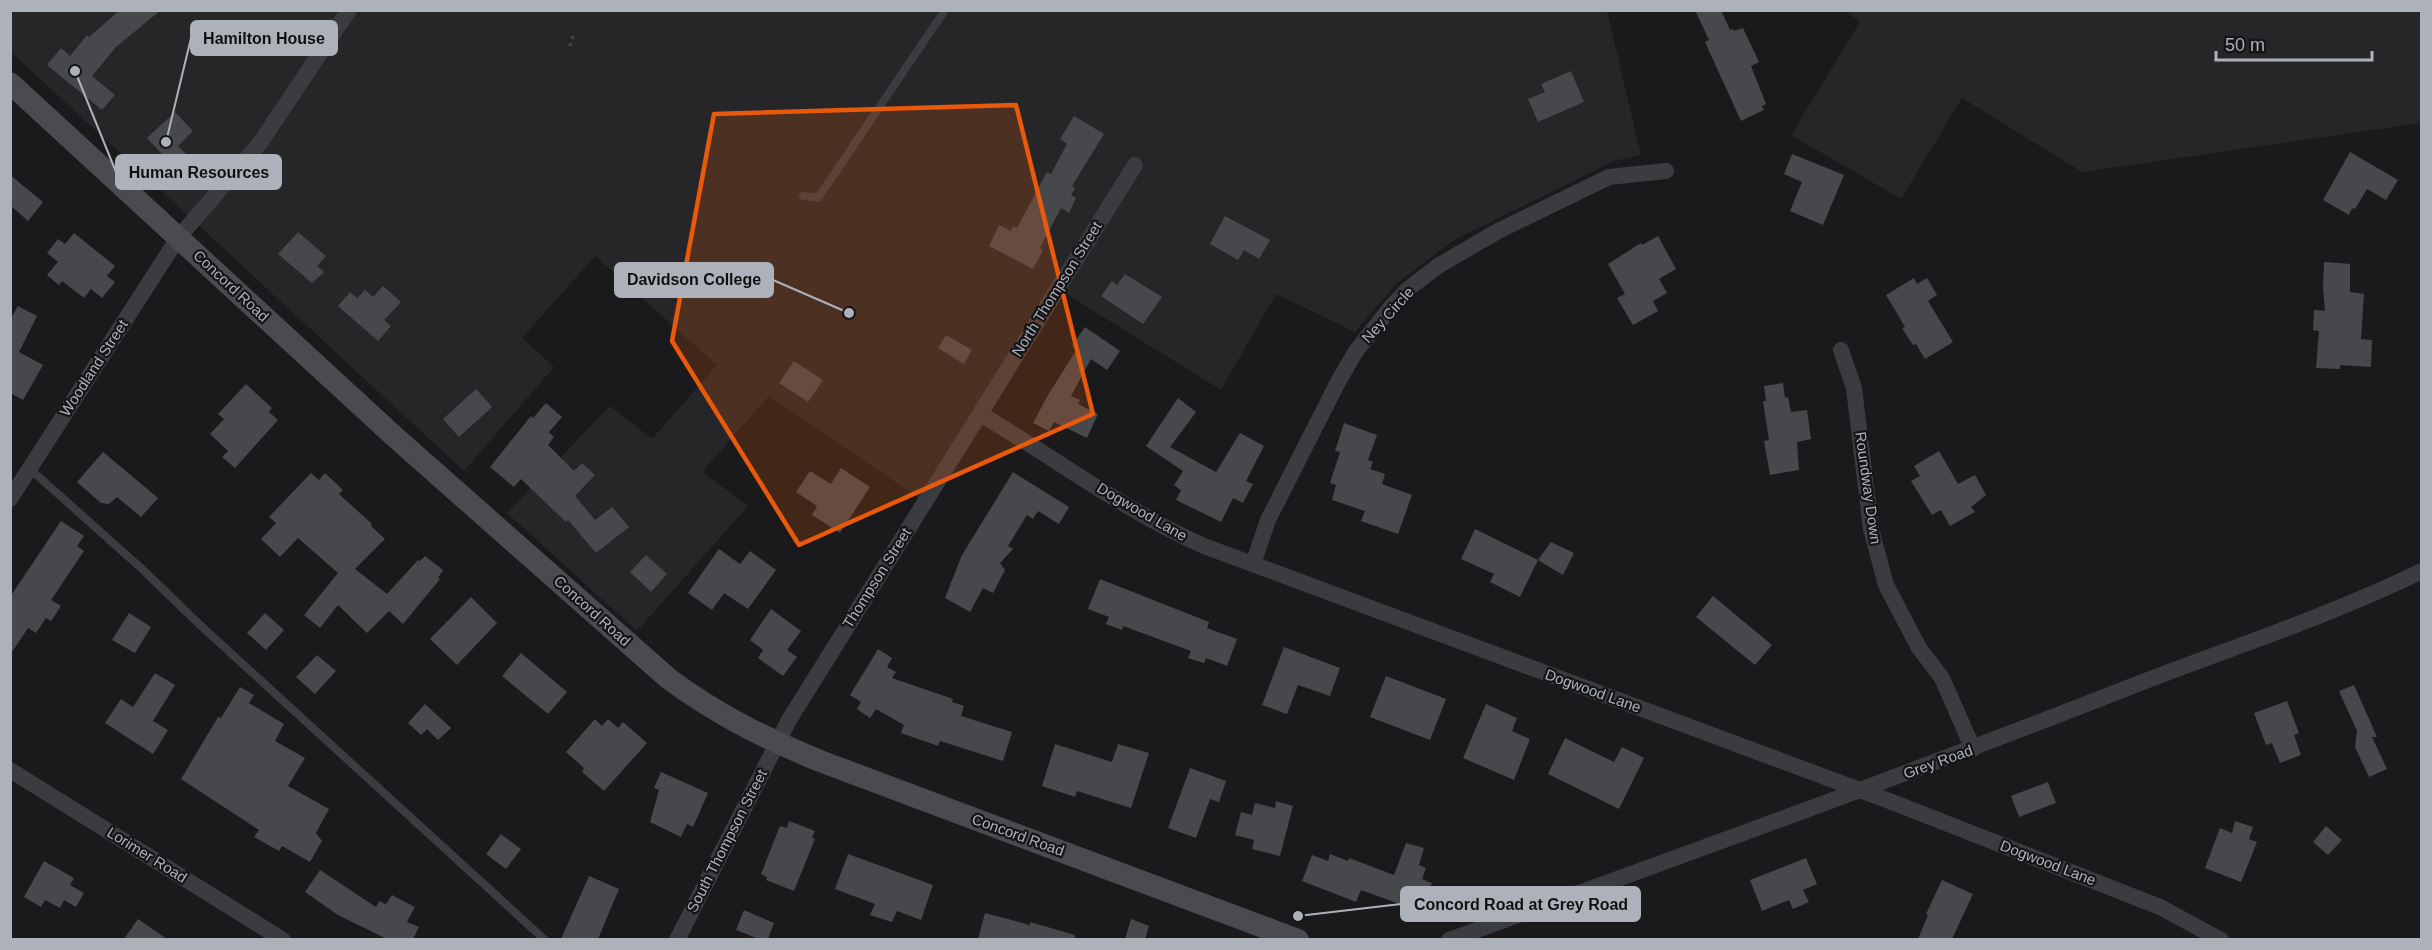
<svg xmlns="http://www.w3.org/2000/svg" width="2432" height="950" font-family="Arial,sans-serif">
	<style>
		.built { fill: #262628 }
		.building { fill: #47484b }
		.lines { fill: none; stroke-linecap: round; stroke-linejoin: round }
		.path { stroke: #414347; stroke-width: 4; stroke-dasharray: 3 4.5; stroke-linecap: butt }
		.service { stroke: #3b3c40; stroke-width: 8 }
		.minor { stroke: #3b3c40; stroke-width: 16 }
		.secondary { stroke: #494b50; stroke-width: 22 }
		.marked { fill: #e8590c; fill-opacity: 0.2; stroke: #e8590c; stroke-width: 4.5; stroke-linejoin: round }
		.labels { text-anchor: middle; stroke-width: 4.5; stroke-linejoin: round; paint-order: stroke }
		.street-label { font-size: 15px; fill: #adb2ba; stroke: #151517 }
		.leader { fill: none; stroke: #adb2ba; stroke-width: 2 }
		.callout-dot { fill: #adb2ba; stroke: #151517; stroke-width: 2 }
		.callout { fill: #adb2ba; stroke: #adb2ba; stroke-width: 2 }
		.callout-label { font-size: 16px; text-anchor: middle; font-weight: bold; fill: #111 }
	</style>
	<rect width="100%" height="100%" fill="#1a1a1c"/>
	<g class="built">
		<path d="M10,11h1597l34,144 -27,6 -160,79 -58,44 -41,48 -79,-38 -55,96 -166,-103 -136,211 -150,-102 -67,76 46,34 -111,125 -130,-118 103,-107 42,33 65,-74 -122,-109 -73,82 32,29 -90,104 -453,-419z"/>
		<path d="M1846,11h575v112l-339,49 -120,-74 -61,101 -110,-64 69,-113z"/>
	</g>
	<g class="building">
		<path d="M120,10h41l-45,37 -24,29 23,19 -13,15 -55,-45 14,-17 9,8 17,-21 2,2z"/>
		<path d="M1695,10h26l9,20 3,-1 1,2 9,-3 16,34 -8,4 15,38 -4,2 2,4 -23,11 -36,-79 4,-2z"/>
		<path d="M1571,71l13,31 -46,20 -10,-23 17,-7 -4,-8z"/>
		<path d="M175,112l18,19 -15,15 8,8 -13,12 -26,-28z"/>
		<path d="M1074,116l30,18 -32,52 3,2 -4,7 5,3 -7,15 -8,-5 -21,40 3,2 -10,19 -44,-23 10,-21 12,6 2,-5 4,2 30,-56 4,2 16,-30 -7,-5z"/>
		<path d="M2350,152l48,28 -12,20 -19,-11 -12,20 -3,-1 -3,7 -26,-15z"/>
		<path d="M1792,154l52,21 -21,50 -33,-14 12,-29 -18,-8z"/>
		<path d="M10,175l33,27 -15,19 -18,-16z"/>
		<path d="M1225,216l45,24 -11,19 -15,-9 -6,10 -28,-16z"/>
		<path d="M298,232l28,24 -9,10 7,6 -12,11 -34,-29z"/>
		<path d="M74,233l41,33 -8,10 8,6 -13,16 -11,-9 -7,9 -22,-17 -3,4 -12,-10 11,-13 -11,-9 11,-14 7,5z"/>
		<path d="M1658,236l18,33 -17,10 8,14 -14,8 5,10 -25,14 -16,-27 8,-4 -17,-30 33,-21 1,2z"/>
		<path d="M2324,262l26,2v28l14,2 -3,45 11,1 -1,27 -31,-2v4l-24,-1 3,-37 -6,-1 1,-20 11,1 -2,-23z"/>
		<path d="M1125,274l37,23 -19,27 -42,-28 11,-15 5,4z"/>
		<path d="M1914,278l3,6 10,-6 10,17 -9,6 25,41 -28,17 -9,-15 -3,1 -6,-9 -5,-8 3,-1 -19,-32z"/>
		<path d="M383,286l18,16 -17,18 7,6 -13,15 -40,-35 12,-14 7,6 8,-8 8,7z"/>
		<path d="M18,306l19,10 -18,36 24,13 -20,35 -13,-7v-73z"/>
		<path d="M1085,327l35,24 -13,19 -16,-11 -20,37 9,4 -2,4 20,10 -11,24 -33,-16 -5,9 -16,-8 15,-28 29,-46 -5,-3z"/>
		<path d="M946,335l26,15 -8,14 -26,-16z"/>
		<path d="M794,361l29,19 -15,22 -29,-19z"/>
		<path d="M1783,383l2,15 3,-1 3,15 16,-2 4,29 -14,3 2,28 -29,5 -6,-34 5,-1 -6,-39h3l-2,-15z"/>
		<path d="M246,384l26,24 -3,4 9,8 -43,48 -13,-11 6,-6 -18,-17 14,-15 -6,-5z"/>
		<path d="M476,389l16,18 -33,30 -16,-18z"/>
		<path d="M1178,398l18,14 -26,35 46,25 24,-39 24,13 -18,35 7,3 -10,19 -10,-5 -12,24 -45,-22 5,-10 -7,-5 9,-14 -37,-25z"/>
		<path d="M546,403l16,14 -13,15 5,5 -6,8 26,26 8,-8 13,12 -20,21 20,24 17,-13 17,20 -33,26 -28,-33 -2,2 -45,-43 -7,8 -24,-20 41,-51 2,2z"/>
		<path d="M1344,423l33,12 -9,25 5,2 -3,7 15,5 -3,10 30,11 -14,39 -37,-13 4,-10 -33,-11 4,-15 -6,-2 10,-31 -5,-1z"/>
		<path d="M1939,451l19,33 17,-9 11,20 -15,12 4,5 -25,14 -9,-16 -9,5 -21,-34 9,-5 -6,-10z"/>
		<path d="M103,452l55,46 -17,19 -24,-20 -8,7 -8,-1 -24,-21z"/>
		<path d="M841,468l29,19 -30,46 -28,-18 5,-9 -21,-14 14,-21 21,13z"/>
		<path d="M1013,472l56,35 -10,17 -21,-13 -5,8 -6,-4 -19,31 5,3 -13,14 5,7 -12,23 -10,-5 -13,24 -25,-14 17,-43z"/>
		<path d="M311,473l8,7 6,-7 18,17 -4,4 33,30 -1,2 14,13 -30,30 32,25 31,-34 2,1 5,-5 18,14 -5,8 2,1 -37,45 -14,-13 -22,22 -29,-28 -18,23 -16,-13 34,-42 -40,-35 -18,19 -19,-18 15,-16 -7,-6z"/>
		<path d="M61,521l23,15 -7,10 7,5 -33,49 10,6 -10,15 -5,-3 -10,15 -8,-5 -18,27v-58z"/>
		<path d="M1475,529l63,31 -18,37 -30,-15 4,-8 -33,-15z"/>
		<path d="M1551,542l23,11 -11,22 -25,-15z"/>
		<path d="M719,549l21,15 10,-13 26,19 -28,39 -24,-16 -12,17 -24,-17z"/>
		<path d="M646,555l21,19 -16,18 -21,-20z"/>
		<path d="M1100,579l109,43 -2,6 30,11 -10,27 -21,-8 -2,5 -16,-5 3,-7 -68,-25 -1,4 -16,-6 3,-7 -21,-8z"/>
		<path d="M1713,596l59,49 -17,20 -59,-48z"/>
		<path d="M471,597l26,26 -40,42 -27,-26z"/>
		<path d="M771,609l30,22 -14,19 10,7 -14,19 -25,-18 5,-8 -13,-10z"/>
		<path d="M129,613l22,14 -16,26 -23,-13z"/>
		<path d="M265,613l19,17 -18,20 -19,-17z"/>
		<path d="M1284,647l56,21 -10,28 -32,-11 -11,29 -25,-9z"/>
		<path d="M878,649l14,9 -5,9 9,5 -4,6 61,21 -1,3 12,4 -3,10 51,16 -9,29 -63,-20 -2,5 -37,-13 3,-8 -28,-16 -6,9 -13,-9 4,-7 -11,-7z"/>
		<path d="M521,653l46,39 -19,22 -46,-38z"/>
		<path d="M317,655l19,16 -21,23 -19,-17z"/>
		<path d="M155,673l20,12 -22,36 15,9 -15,24 -48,-31 16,-24 12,8z"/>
		<path d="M1386,676l60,23 -16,41 -60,-23z"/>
		<path d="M2354,685l23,52h-5l15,32 -18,8 -14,-30 2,-16 -18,-40z"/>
		<path d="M240,687l14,8 -5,8 35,21 -9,17 30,17 -17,28 41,23 -13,24 6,8 -12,21 -28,-16 -3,5 -25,-14 5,-7 -78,-51 37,-62 3,1z"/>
		<path d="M2287,701l12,32 -5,2 7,20 -21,8 -8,-20 -6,2 -12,-32z"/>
		<path d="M425,704l26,24 -13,12 -11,-11 -6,6 -13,-12z"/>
		<path d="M1486,704l31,14 -5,13 18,8 -16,41 -51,-22z"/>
		<path d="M595,719l7,7 6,-7 10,9 5,-6 24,21 -43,48 -22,-19 2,-4 -18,-16z"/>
		<path d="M1565,738l49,24 8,-15 22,11 -25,51 -71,-35z"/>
		<path d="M1055,744l57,18 6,-18 31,9 -18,55 -54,-17 -2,6 -33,-11z"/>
		<path d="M1190,768l36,13 -7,21 -9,-3 -14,39 -28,-10z"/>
		<path d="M661,772l47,21 -15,34 -6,-3 -6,13 -31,-15 9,-32 -5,-2z"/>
		<path d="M2048,782l8,21 -37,14 -8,-21z"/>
		<path d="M1276,801l17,5 -13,50 -28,-7 2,-9 -19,-5 6,-23 11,3 3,-12 20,5z"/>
		<path d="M789,821l26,10 -3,7 3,1 -21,52 -28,-11 1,-3 -6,-3 19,-48 7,2z"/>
		<path d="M2235,821l18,6 -4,12 8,3 -16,40 -36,-14 15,-40 12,5z"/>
		<path d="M2326,826l16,14 -14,15 -15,-13z"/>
		<path d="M501,834l20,15 -15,20 -20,-15z"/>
		<path d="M1406,843l18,5 -5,17 7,3 -4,11 10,4 -4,9 8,3 -5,18 -9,-3v2l-61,-22 -5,12 -54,-21 10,-26 16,6 2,-7 18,7 1,-3 45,17z"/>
		<path d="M848,854l85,31 -12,35 -24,-9 -5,11 -22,-7 5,-11 -40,-15z"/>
		<path d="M1806,858l11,26 -14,6 6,12 -16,7 -4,-9 -27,11 -12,-31z"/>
		<path d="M44,861l30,17 -4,7 14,8 -8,14 -12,-7 -4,8 -15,-8 -4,7 -17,-10z"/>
		<path d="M320,870l56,37 3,-6 7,3 6,-9 23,12 -8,15 12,5 -6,12h-26l-49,-24 -33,-23z"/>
		<path d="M589,876l30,13 -21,50h-37z"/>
		<path d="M1942,880l31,14 -21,45h-34l10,-24 -2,-1z"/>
		<path d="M744,910l30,13 -6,16h-9l-23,-9z"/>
		<path d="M985,913l45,12v-3l45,13v4h-97z"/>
		<path d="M138,919l29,20h-43z"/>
		<path d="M1131,919l18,7 -4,13h-20z"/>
	</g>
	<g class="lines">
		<path class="path" d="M570,46l3,-10"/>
		<g class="service">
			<path d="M803,196l15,2 127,-188"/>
			<path d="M30,469l111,99 58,56 346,316"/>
		</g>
		<g class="minor">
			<path d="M1841,350l13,38 17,141 15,56 33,63 23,30 31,71"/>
			<path d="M980,414c74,43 146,98 224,132l688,256 268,105 61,33"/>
			<path d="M10,499l168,-261 82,-95 89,-133"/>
			<path d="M1253,564l15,-44 70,-138 18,-31 35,-44 17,-18 30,-23 60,-35 111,-54 57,-6"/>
			<path d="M10,770l273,170"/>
			<path d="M677,940l112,-220 346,-555"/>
			<path d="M1449,940c230,-83 459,-166 686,-255 96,-37 194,-69 287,-114"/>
		</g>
		<path class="secondary" d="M10,83l385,354 274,242c49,36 95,59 151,82l478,179"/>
	</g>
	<path class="marked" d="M1016,105l77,309 -294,131 -127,-204 42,-227z"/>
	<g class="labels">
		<g class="street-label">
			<text transform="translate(231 286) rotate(43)" y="5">Concord Road</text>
			<text transform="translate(1057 289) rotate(-58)" y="5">North Thompson Street</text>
			<text transform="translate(1388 315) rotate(-48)" y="5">Ney Circle</text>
			<text transform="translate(94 368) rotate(-57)" y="5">Woodland Street</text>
			<text transform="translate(1868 488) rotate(82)" y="5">Roundway Down</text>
			<text transform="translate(1142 512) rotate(30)" y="5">Dogwood Lane</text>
			<text transform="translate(877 578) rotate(-58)" y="5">Thompson Street</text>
			<text transform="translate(592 611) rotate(42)" y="5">Concord Road</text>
			<text transform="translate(1593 691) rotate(20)" y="5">Dogwood Lane</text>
			<text transform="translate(1938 762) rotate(-20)" y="5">Grey Road</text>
			<text transform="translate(1018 835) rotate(20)" y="5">Concord Road</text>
			<text transform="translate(727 841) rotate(-63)" y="5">South Thompson Street</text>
			<text transform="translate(147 855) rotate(32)" y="5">Lorimer Road</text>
			<text transform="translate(2048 863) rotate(21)" y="5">Dogwood Lane</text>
		</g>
	</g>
	<path class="leader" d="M166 142L191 38M75 71L116 172M849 313L773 280M1298 916L1401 904"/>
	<g class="callout-dot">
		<circle cx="166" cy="142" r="6"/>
		<circle cx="75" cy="71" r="6"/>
		<circle cx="849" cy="313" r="6"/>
		<circle cx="1298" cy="916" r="6"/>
	</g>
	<g class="callout">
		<rect x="191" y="21" width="146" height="34" rx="6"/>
		<rect x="116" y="155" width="165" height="34" rx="6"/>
		<rect x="615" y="263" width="158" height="34" rx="6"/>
		<rect x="1401" y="887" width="239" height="34" rx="6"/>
	</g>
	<g class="callout-label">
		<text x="264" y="44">Hamilton House</text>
		<text x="199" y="178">Human Resources</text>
		<text x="694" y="285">Davidson College</text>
		<text x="1521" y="910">Concord Road at Grey Road</text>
	</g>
	<rect width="2432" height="950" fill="none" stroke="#adb2ba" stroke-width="24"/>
	<path d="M2216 51v9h156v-9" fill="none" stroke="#adb2ba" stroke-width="3"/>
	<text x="2225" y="51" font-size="18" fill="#adb2ba" stroke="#151517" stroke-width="4.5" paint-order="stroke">50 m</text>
</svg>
